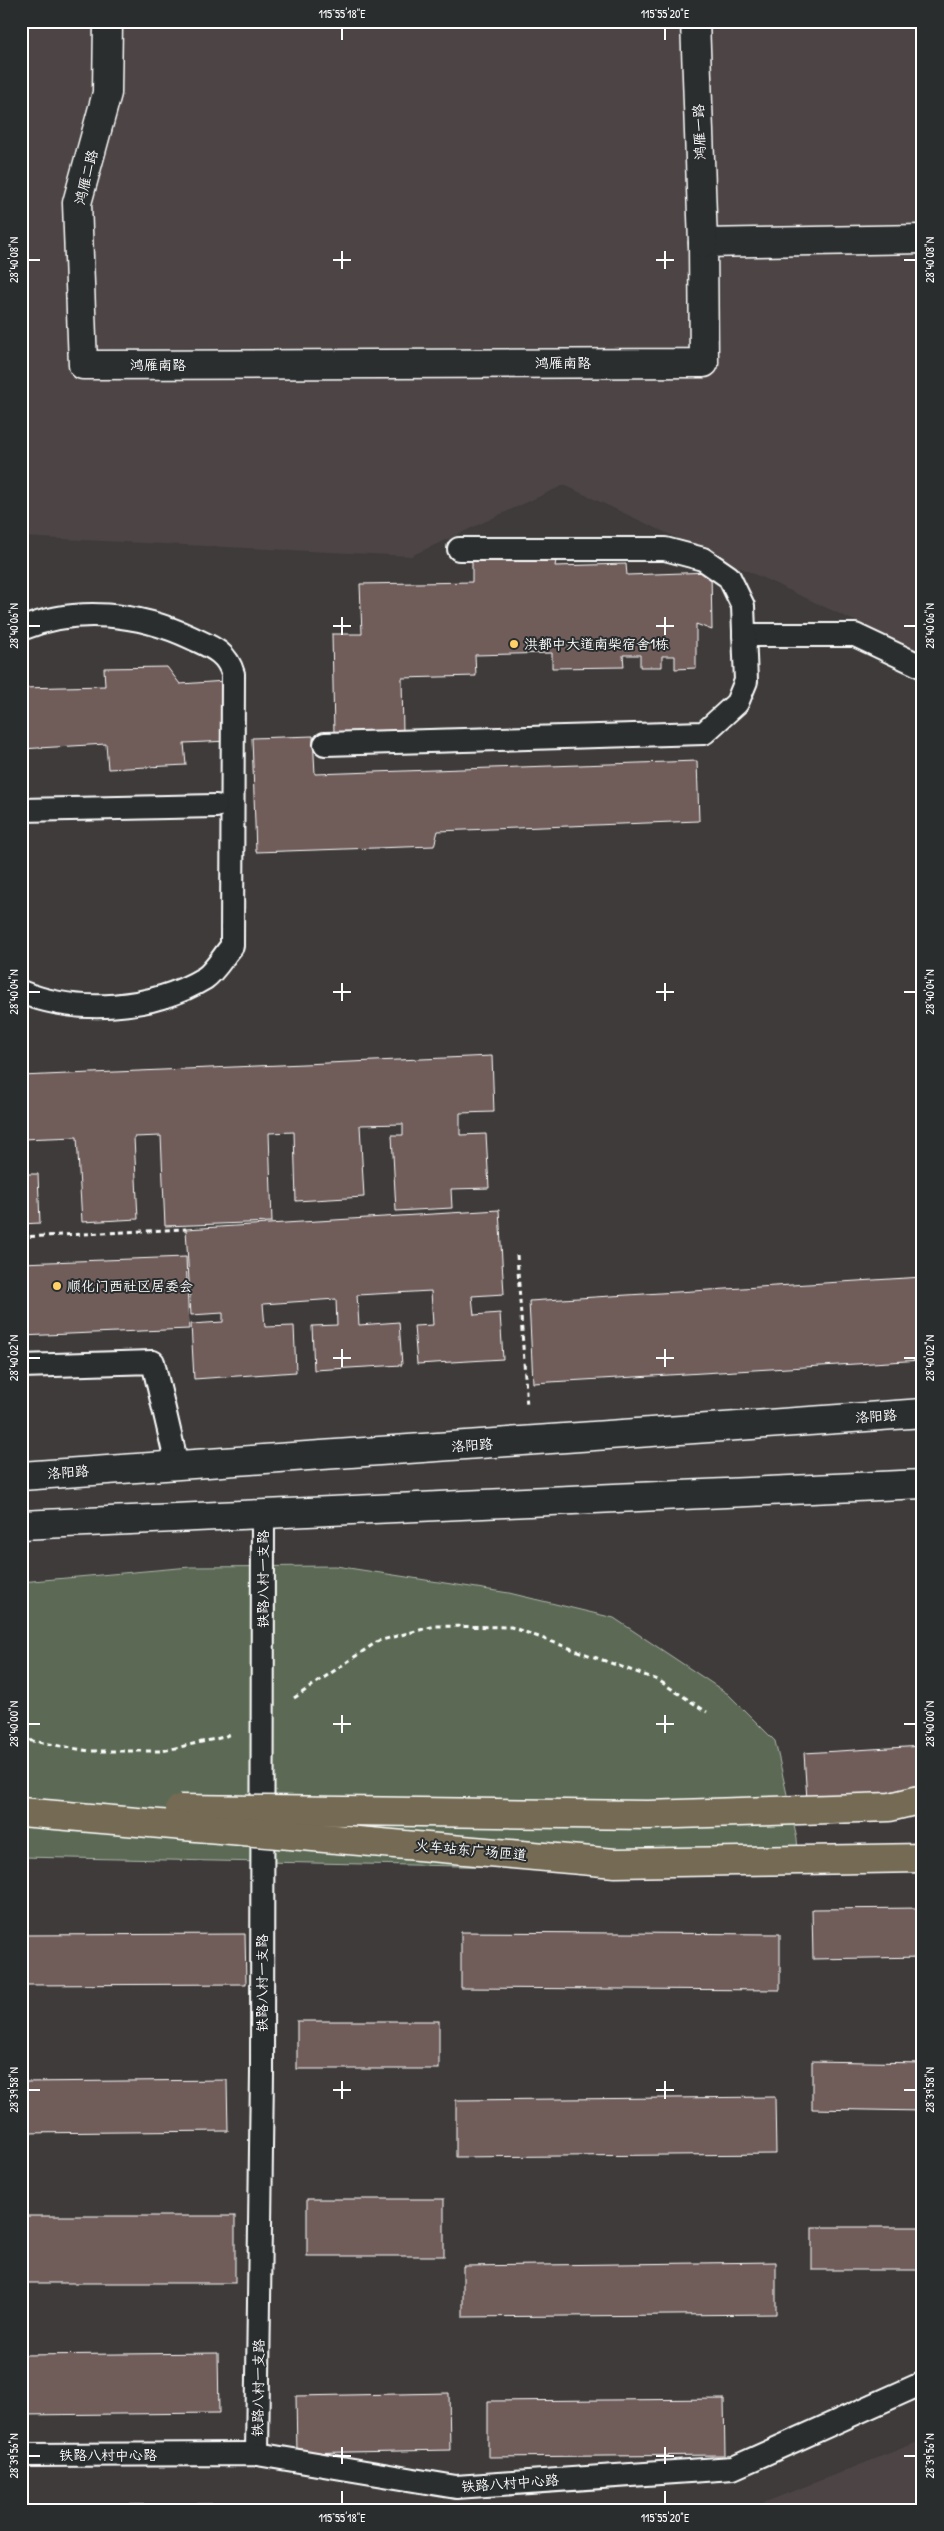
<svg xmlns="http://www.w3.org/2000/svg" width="944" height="2531" font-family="'Patrick Hand','LXGW WenKai TC',sans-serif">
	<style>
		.built { fill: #4d4544 }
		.green { fill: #5b6b54; stroke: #adb5aa }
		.building { fill: #6f5d5a; stroke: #fff }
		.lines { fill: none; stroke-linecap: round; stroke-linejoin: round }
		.lane-casing { stroke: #fff; stroke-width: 26 }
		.street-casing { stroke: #fff; stroke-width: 31 }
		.secondary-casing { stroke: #fff; stroke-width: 31 }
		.path { stroke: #fff; stroke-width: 3; stroke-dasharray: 5 4; stroke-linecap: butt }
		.lane { stroke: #2a2d2e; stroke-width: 22 }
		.street { stroke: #2a2d2e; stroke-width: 28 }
		.secondary { stroke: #2a2d2e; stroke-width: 28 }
		.highway-bridge-casing { stroke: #fff; stroke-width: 31; stroke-linecap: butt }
		.highway-bridge { stroke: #746b52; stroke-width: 28 }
		.ticks { fill: none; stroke: #fff; stroke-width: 2 }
		.poi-dot { fill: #ffd166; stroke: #2a2d2e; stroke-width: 2 }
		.labels { text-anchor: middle; stroke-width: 4; stroke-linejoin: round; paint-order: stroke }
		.street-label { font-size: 14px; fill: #fff; stroke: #2a2d2e }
		.poi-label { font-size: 14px; fill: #fff; stroke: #2a2d2e; text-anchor: start }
		.neatline { fill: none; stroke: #fff; stroke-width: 2 }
		.ticks-label { font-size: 12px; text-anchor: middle; fill: #fff }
	</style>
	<rect width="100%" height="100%" fill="#3f3b3b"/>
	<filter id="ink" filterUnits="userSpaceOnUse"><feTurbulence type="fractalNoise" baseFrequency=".02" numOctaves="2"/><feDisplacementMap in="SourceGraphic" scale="10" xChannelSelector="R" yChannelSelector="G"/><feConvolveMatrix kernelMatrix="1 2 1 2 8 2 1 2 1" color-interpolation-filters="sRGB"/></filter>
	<g filter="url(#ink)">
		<g class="built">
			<path d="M21,21h902v632l-359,-168 -153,71 -390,-19z"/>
			<path d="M923,2440v70h-178z"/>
		</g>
		<path class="green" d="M336,1566l173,27 105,25 114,76 47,47 22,98 3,34 -779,-16v-275l169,-15z"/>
		<g class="building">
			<path d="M557,555l-2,11 71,-2 1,11 84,-3 1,58 -16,-6v44l-21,1v-13h-13v11h-22v-12h-17l1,12 -72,1v-15l-77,2 1,21 -74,2 1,55 -69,1 -2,-100h30l-2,-50 112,-2v-25z"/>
			<path d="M167,667l13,17 46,-3 3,60 -45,2 2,22 -78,4 -2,-25 -85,5v-61l84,-2 -1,-18z"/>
			<path d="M313,736l2,38 382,-13 2,60 -261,10 -4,15 -178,6 -4,-114z"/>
			<path d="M492,1056l2,56 -34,1v22l26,-1 3,54 -38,1 1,19 -56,3 -4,-76h11v-11l-43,1 4,72 -68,4 -2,-69 -25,1 3,89 -107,4 -4,-90 -27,1 4,82 -56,3 -5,-85 -56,2v-63z"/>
			<path d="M21,1174h17l2,49 -19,1z"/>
			<path d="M499,1210l5,84 -32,2 2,19 26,-2 3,46 -86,5 -3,-38 19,-1 -2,-34 -74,4 2,30 40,-3 3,43 -88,5 -2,-44 25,-1 -1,-26 -73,5 2,23 29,-1 2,46 -102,7 -3,-55 32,-2v-9l-32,2 -5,-86z"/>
			<path d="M186,1257l3,72 -168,7v-73z"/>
			<path d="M923,1277v83l-390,23 -4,-82z"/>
			<path d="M923,1746v47l-116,7 -3,-47z"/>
			<path d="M923,1908v49l-110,2 -1,-50z"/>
			<path d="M461,1932l319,2v56l-319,-2z"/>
			<path d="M245,1934l1,50 -225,1v-50z"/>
			<rect x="297" y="2021" width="142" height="48"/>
			<path d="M812,2061l111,2v48l-111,-2z"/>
			<path d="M227,2080l1,51 -207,2v-51z"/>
			<path d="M775,2097l1,57 -320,3v-57z"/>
			<rect x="307" y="2199" width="137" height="57"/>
			<rect x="21" y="2216" width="214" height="67"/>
			<rect x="812" y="2227" width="111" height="43"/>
			<path d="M776,2262v52l-313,3v-51z"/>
			<path d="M218,2353l1,60 -198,2v-60z"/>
			<path d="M449,2393l1,57 -153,3 -1,-57z"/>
			<path d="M724,2399l1,56 -237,2v-56z"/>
			<path d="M212,2504v6h-191v-4z"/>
		</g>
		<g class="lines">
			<g class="lane-casing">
				<g id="lane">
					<path d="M21,629c55,-23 118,-16 171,9 19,9 35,14 41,36l-1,272c-8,9 -17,25 -27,32 -53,32 -127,37 -184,14"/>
					<path d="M744,635h111l68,32"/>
					<path d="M325,744l379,-11 33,-30 9,-22 -3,-75 -14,-29 -26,-18 -38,-10h-206"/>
					<path d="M21,810l195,-4"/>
					<path d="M21,1366l132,-4 24,103"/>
					<path d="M257,2454l5,-381 1,-560"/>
					<path d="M21,2455l236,-1 199,33 277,-19 190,-85"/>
				</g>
			</g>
			<g class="street-casing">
				<g id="street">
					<path d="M108,21l-1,72 -30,110 6,162 621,-2 -1,-120 220,-4"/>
					<path d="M695,21l8,222"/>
				</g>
			</g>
			<g class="secondary-casing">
				<g id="secondary">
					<path d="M21,1476l902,-63"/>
					<path d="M21,1525l902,-41"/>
				</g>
			</g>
			<g class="path">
				<path d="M21,1237l165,-8"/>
				<path d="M517,1255l10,152"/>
				<path d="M294,1698l84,-57 57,-15 76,1 147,53 49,32"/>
				<path d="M21,1739l68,12h73l62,-14 6,-3"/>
			</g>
			<use href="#lane" class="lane"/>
			<use href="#street" class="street"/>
			<use href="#secondary" class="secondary"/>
			<g class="highway-bridge-casing">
				<g id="highway-bridge">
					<path d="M180,1809l468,6 242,-8 33,-8"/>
					<path d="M21,1812l594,51 308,-5"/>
				</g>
			</g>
			<use href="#highway-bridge" class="highway-bridge"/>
		</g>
	</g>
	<path class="ticks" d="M342,28v12M665,28v12M342,251v18M665,251v18M28,260h12M333,260h18M656,260h18M904,260h12M342,617v18M665,617v18M28,626h12M333,626h18M656,626h18M904,626h12M342,983v18M665,983v18M28,992h12M333,992h18M656,992h18M904,992h12M342,1349v18M665,1349v18M28,1358h12M333,1358h18M656,1358h18M904,1358h12M342,1715v18M665,1715v18M28,1724h12M333,1724h18M656,1724h18M904,1724h12M342,2081v18M665,2081v18M28,2090h12M333,2090h18M656,2090h18M904,2090h12M342,2447v17M665,2447v17M28,2456h12M333,2456h18M656,2456h18M904,2456h12M342,2491v13M665,2491v13"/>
	<g class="poi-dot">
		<circle cx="514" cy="644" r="5"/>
		<circle cx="57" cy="1286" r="5"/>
	</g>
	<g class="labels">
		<g class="street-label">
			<text transform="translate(699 132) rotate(-92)" y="5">鸿雁一路</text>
			<text transform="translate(86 177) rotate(-76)" y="5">鸿雁二路</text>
			<text x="563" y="368">鸿雁南路</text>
			<text x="158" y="370">鸿雁南路</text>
			<text transform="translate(876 1416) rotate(-4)" y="5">洛阳路</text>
			<text transform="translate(472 1445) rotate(-4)" y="5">洛阳路</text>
			<text transform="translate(68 1472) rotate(-4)" y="5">洛阳路</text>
			<text transform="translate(263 1579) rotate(-90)" y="5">铁路八村一支路</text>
			<text transform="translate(471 1850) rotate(5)" y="5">火车站东广场匝道</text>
			<text transform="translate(262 1983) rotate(-90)" y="5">铁路八村一支路</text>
			<text transform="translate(258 2388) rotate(-89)" y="5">铁路八村一支路</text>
			<text x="108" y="2460">铁路八村中心路</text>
			<text transform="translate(510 2483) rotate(-4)" y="5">铁路八村中心路</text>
		</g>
		<g class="poi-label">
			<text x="524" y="649">洪都中大道南柴宿舍1栋</text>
			<text x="67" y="1291">顺化门西社区居委会</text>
		</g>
	</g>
	<rect width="944" height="2531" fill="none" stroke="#2a2d2e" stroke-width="55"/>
	<rect x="28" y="28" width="888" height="2476" class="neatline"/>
	<g class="ticks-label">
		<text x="342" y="18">115°55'18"E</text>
		<text x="665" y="18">115°55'20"E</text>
		<text transform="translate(14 260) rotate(-90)" y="4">28°40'08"N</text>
		<text transform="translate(930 260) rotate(-90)" y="4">28°40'08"N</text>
		<text transform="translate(14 626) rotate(-90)" y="4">28°40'06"N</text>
		<text transform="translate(930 626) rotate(-90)" y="4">28°40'06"N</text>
		<text transform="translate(14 992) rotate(-90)" y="4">28°40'04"N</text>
		<text transform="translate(930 992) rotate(-90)" y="4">28°40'04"N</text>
		<text transform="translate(14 1358) rotate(-90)" y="4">28°40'02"N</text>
		<text transform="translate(930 1358) rotate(-90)" y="4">28°40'02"N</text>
		<text transform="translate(14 1724) rotate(-90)" y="4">28°40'00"N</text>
		<text transform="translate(930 1724) rotate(-90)" y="4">28°40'00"N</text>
		<text transform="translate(14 2090) rotate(-90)" y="4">28°39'58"N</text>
		<text transform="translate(930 2090) rotate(-90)" y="4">28°39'58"N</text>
		<text transform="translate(14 2456) rotate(-90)" y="4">28°39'56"N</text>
		<text transform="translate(930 2456) rotate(-90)" y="4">28°39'56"N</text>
		<text x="342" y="2522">115°55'18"E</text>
		<text x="665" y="2522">115°55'20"E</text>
	</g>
</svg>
